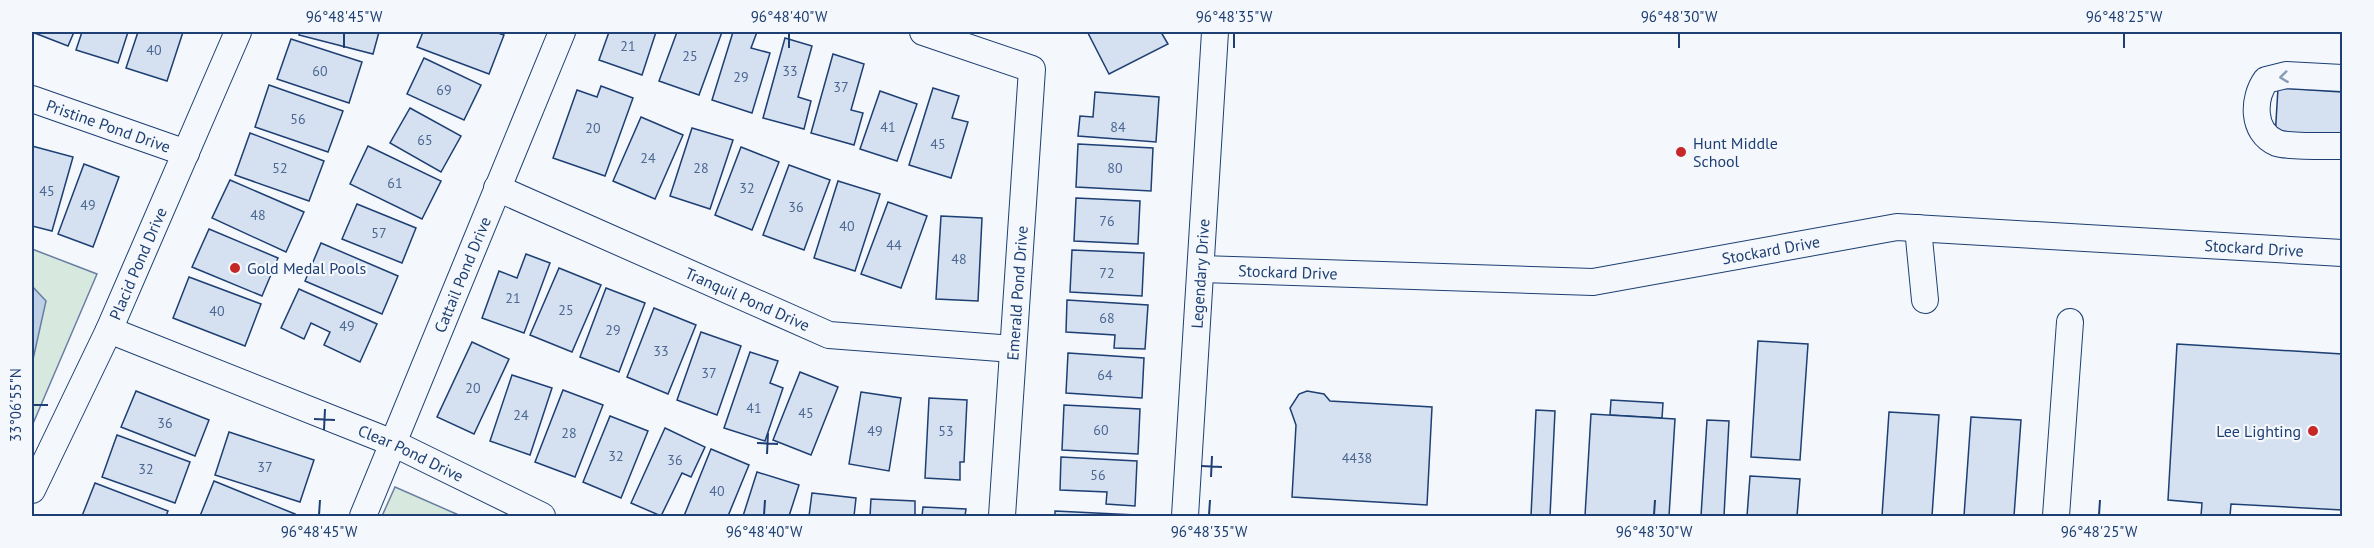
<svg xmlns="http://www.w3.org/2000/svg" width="2374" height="548" font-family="'PT Sans',sans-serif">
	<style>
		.green { fill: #d7e8df; stroke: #687fa3; stroke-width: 1.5 }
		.water { fill: #bed0e5; stroke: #687fa3; stroke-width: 1.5 }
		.building { fill: #d5e0f0; stroke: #1d3f73; stroke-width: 1.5 }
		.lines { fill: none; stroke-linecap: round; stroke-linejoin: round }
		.minor-casing { stroke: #1d3f73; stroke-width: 28 }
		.minor { stroke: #f4f7fb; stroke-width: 26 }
		.oneway { stroke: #889bb7 }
		.ticks { fill: none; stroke: #1d3f73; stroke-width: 2 }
		.poi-dot { fill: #c62828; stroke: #f4f7fb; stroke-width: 2 }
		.labels { text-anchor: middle; stroke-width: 4.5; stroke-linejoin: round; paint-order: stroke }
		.number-label { font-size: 14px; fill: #4b6792 }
		.street-label { font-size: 16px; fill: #1d3f73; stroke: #f4f7fb }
		.poi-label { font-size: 16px; fill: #1d3f73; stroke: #f4f7fb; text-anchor: start }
		.neatline { fill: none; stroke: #1d3f73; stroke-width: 2 }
		.ticks-label { font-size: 15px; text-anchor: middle; fill: #1d3f73 }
	</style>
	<rect width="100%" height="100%" fill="#f4f7fb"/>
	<g class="green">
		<path d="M32,249l65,25 -65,152z"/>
		<path d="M395,487l66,29h-79z"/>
	</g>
	<path class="water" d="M32,286l14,15 -14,63z"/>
	<g class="building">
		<path d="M32,32h42l-6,14z"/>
		<path d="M82,32h46l-10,31 -42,-13z"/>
		<path d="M138,32h45l-16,49 -41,-13z"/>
		<path d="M300,32h79l-6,22 -74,-19z"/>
		<path d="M423,32h72l9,3 -15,39 -72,-27z"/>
		<path d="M609,32h47l-14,43 -43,-15z"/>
		<path d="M677,32h45l-23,63 -40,-14z"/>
		<path d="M733,32h24l-6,16 19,5 -18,60 -40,-13z"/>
		<path d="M1090,32h71l7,12 -59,30 -21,-41z"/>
		<path d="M785,38l27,8 -14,51 13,4 -7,28 -41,-11z"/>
		<path d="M291,39l71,23 -13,41 -72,-24z"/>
		<path d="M833,54l31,10 -13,46 12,3 -9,32 -43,-12z"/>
		<path d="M424,58l57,27 -17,35 -57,-26z"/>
		<path d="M269,85l74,26 -15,41 -73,-25z"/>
		<path d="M601,86l32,12 -28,78 -52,-18 24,-68 20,7z"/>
		<path d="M933,88l26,8 -7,22 16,4 -17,56 -42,-13z"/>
		<path d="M2278,88l64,4v50l-67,-4z"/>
		<path d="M880,91l37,13 -20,57 -37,-12z"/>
		<path d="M1095,92l64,5 -3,45 -78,-6 2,-20 13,1z"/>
		<path d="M410,108l51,28 -20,36 -51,-29z"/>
		<path d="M641,117l42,18 -28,64 -42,-18z"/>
		<path d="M692,128l41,12 -23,69 -40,-13z"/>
		<path d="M250,133l74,28 -15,40 -74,-26z"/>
		<path d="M1078,144l75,4 -2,43 -75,-4z"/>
		<path d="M32,146l41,11 -21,74 -20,-5z"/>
		<path d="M368,146l73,35 -19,38 -72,-35z"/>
		<path d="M741,147l38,15 -27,68 -37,-15z"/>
		<path d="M84,164l35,13 -26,70 -35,-13z"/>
		<path d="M789,165l41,15 -26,70 -41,-15z"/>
		<path d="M230,180l74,32 -18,40 -74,-34z"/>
		<path d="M838,181l42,13 -25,77 -41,-13z"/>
		<path d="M1076,198l64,3 -2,43 -64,-3z"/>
		<path d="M888,202l39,14 -26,72 -40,-14z"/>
		<path d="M357,204l59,24 -14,35 -60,-24z"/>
		<path d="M941,216l41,2 -4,83 -42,-2z"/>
		<path d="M209,229l69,29 -16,38 -70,-29z"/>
		<path d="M321,243l77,33 -16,38 -77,-33z"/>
		<path d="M1072,250l72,3 -2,43 -72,-4z"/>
		<path d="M526,254l24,9 -26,70 -42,-15 17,-47 18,7z"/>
		<path d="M559,268l42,17 -29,67 -42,-17z"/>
		<path d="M189,277l72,27 -16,42 -72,-28z"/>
		<path d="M606,288l39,15 -26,69 -39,-15z"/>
		<path d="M299,289l78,35 -17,38 -36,-17 6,-13 -19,-9 -7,16 -23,-11z"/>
		<path d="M1067,300l81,5 -3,44 -31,-1 1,-13 -49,-3z"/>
		<path d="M654,308l42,17 -28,69 -41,-17z"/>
		<path d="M701,332l40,14 -24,69 -40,-15z"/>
		<path d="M1758,341l50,3 -8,116 -49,-3z"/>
		<path d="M472,342l37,17 -35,75 -37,-17z"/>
		<path d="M2177,344l165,10v156l-111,-6 -1,12h-29l1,-13 -34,-3z"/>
		<path d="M750,352l28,9 -8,22 13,5 -18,53 -41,-13z"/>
		<path d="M1068,353l76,5 -2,40 -76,-5z"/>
		<path d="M800,372l38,15 -27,68 -38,-15z"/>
		<path d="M512,375l40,13 -22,67 -40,-14z"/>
		<path d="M563,390l40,15 -28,72 -40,-15z"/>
		<path d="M136,391l73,29 -14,36 -74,-29z"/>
		<path d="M1307,391l17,3 6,7 102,6 -5,98 -135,-8 4,-72 -6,-17 9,-14z"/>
		<path d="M861,392l40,6 -12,73 -40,-7z"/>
		<path d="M929,398l38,2 -3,62h-4v18l-35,-2z"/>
		<path d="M1611,400l52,3 -1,15 -52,-3z"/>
		<path d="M1064,405l76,4 -2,45 -76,-4z"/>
		<path d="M1536,410l19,1 -5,105h-19z"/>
		<path d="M1889,412l50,3 -7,101h-50z"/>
		<path d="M1591,414l84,5 -6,97h-84z"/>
		<path d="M610,416l38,15 -27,67 -38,-16z"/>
		<path d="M1971,417l50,3 -7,96h-50z"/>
		<path d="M1707,420l22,1 -5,95h-23z"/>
		<path d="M665,428l40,19 -14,30 -9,-4 -21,43 -30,-13z"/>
		<path d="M229,432l85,28 -14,42 -85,-27z"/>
		<path d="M117,435l73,27 -15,41 -73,-26z"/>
		<path d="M711,449l38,16 -21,51h-44z"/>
		<path d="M1061,457l76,4 -2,45 -29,-2 1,-12 -47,-2z"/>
		<path d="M757,472l42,13 -10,31h-46z"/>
		<path d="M1750,476l50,3 -3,37h-50z"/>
		<path d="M214,481l81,33 -1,2h-94z"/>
		<path d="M95,483l73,28 -2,5h-84z"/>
		<path d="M812,493l44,5 -2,18h-45z"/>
		<path d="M871,499l44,2v15h-45z"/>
		<path d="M923,507l43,2 -1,7h-43z"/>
		<path d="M1055,511l80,4 -1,1h-79z"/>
	</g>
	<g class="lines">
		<g class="minor-casing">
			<g id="minor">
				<path d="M923,32l109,37 -30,447"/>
				<path d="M2342,78l-56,-3 -20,5c-13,18 -15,52 11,63 11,4 51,3 65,3"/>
				<path id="s1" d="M32,99l154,54"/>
				<path id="s2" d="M497,188l332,147 184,14"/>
				<path d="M1918,228l7,72"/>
				<path id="s3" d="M1201,269l392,13 304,-55 445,26"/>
				<path id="s4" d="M109,330l284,113 149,73"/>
				<path id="s5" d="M32,490l77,-160 129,-298"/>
				<path id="s6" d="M363,516l199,-484"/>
				<path id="s7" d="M1185,516l30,-484"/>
				<path d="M2056,516l14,-194"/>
			</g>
		</g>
		<use href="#minor" class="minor"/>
	</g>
	<defs><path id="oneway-chevron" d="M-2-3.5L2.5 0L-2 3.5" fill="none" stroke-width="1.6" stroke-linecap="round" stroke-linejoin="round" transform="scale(1.5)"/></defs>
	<use class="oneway" href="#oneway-chevron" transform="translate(2284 77) rotate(173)"/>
	<path class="ticks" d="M344,48v-15M789,48v-15M1234,48v-15M1679,48v-15M2124,48v-15M33,405h15M314,419l21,1M324,430l1,-21M757,443l21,1M767,454l1,-21M1201,466l21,1M1211,477l1,-21M319,515l1,-15M764,515l1,-15M1209,515l1,-15M1654,515l1,-15M2099,515l1,-15"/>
	<g class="poi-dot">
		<circle cx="1681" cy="152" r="6"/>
		<circle cx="235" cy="268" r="6"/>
		<circle cx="2313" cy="431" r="6"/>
	</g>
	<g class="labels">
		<g class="number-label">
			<text x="628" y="51">21</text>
			<text x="154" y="55">40</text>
			<text x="690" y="61">25</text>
			<text x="320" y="76">60</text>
			<text x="790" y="76">33</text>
			<text x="741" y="82">29</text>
			<text x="841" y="92">37</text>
			<text x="444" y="95">69</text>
			<text x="298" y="124">56</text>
			<text x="888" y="132">41</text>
			<text x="1118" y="132">84</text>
			<text x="593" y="133">20</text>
			<text x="425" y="145">65</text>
			<text x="938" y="149">45</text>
			<text x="648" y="163">24</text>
			<text x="280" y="173">52</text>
			<text x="701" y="173">28</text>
			<text x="1115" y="173">80</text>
			<text x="395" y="188">61</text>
			<text x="747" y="193">32</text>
			<text x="47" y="196">45</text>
			<text x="88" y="210">49</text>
			<text x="796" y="212">36</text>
			<text x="258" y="220">48</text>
			<text x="1107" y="226">76</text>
			<text x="847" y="231">40</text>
			<text x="379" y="238">57</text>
			<text x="894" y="250">44</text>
			<text x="959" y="264">48</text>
			<text x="1107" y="278">72</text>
			<text x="513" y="303">21</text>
			<text x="566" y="315">25</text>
			<text x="217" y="316">40</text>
			<text x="1107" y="323">68</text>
			<text x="347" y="331">49</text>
			<text x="613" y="335">29</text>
			<text x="661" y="356">33</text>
			<text x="709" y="378">37</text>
			<text x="1105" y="380">64</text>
			<text x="473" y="393">20</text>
			<text x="754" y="413">41</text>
			<text x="806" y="418">45</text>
			<text x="521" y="420">24</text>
			<text x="165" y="428">36</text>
			<text x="1101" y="435">60</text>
			<text x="875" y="436">49</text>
			<text x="946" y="436">53</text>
			<text x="569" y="438">28</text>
			<text x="616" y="461">32</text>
			<text x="1357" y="463">4438</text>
			<text x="675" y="465">36</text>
			<text x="265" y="472">37</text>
			<text x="146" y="474">32</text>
			<text x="1098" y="480">56</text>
			<text x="717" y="496">40</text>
		</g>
		<g class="street-label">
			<text dy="6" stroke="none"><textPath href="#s1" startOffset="81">Pristine Pond Drive</textPath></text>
			<text dy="6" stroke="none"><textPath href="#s3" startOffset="1059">Stockard Drive</textPath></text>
			<text dy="6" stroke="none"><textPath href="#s3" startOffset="573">Stockard Drive</textPath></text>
			<text dy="6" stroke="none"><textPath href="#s5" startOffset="250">Placid Pond Drive</textPath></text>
			<text dy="6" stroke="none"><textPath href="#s3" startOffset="87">Stockard Drive</textPath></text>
			<text dy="6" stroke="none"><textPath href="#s6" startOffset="261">Cattail Pond Drive</textPath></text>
			<text dy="6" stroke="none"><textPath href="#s7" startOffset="243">Legendary Drive</textPath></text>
			<text transform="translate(1017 293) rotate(-86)" y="6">Emerald Pond Drive</text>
			<text dy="6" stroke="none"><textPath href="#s2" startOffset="274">Tranquil Pond Drive</textPath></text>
			<text dy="6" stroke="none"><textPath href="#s4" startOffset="326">Clear Pond Drive</textPath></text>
		</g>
		<g class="poi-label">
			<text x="1693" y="149">Hunt Middle<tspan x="1693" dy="18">School</tspan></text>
			<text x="247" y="274">Gold Medal Pools</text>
			<text x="2301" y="437" text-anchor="end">Lee Lighting</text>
		</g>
	</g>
	<rect width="2374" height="548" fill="none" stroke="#f4f7fb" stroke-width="66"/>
	<rect x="33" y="33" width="2308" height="482" class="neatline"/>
	<g class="ticks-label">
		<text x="344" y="22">96°48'45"W</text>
		<text x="789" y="22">96°48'40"W</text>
		<text x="1234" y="22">96°48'35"W</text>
		<text x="1679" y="22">96°48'30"W</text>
		<text x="2124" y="22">96°48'25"W</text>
		<text transform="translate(16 405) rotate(-90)" y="5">33°06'55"N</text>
		<text x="319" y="537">96°48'45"W</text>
		<text x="764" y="537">96°48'40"W</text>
		<text x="1209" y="537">96°48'35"W</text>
		<text x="1654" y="537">96°48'30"W</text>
		<text x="2099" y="537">96°48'25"W</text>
	</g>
</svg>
